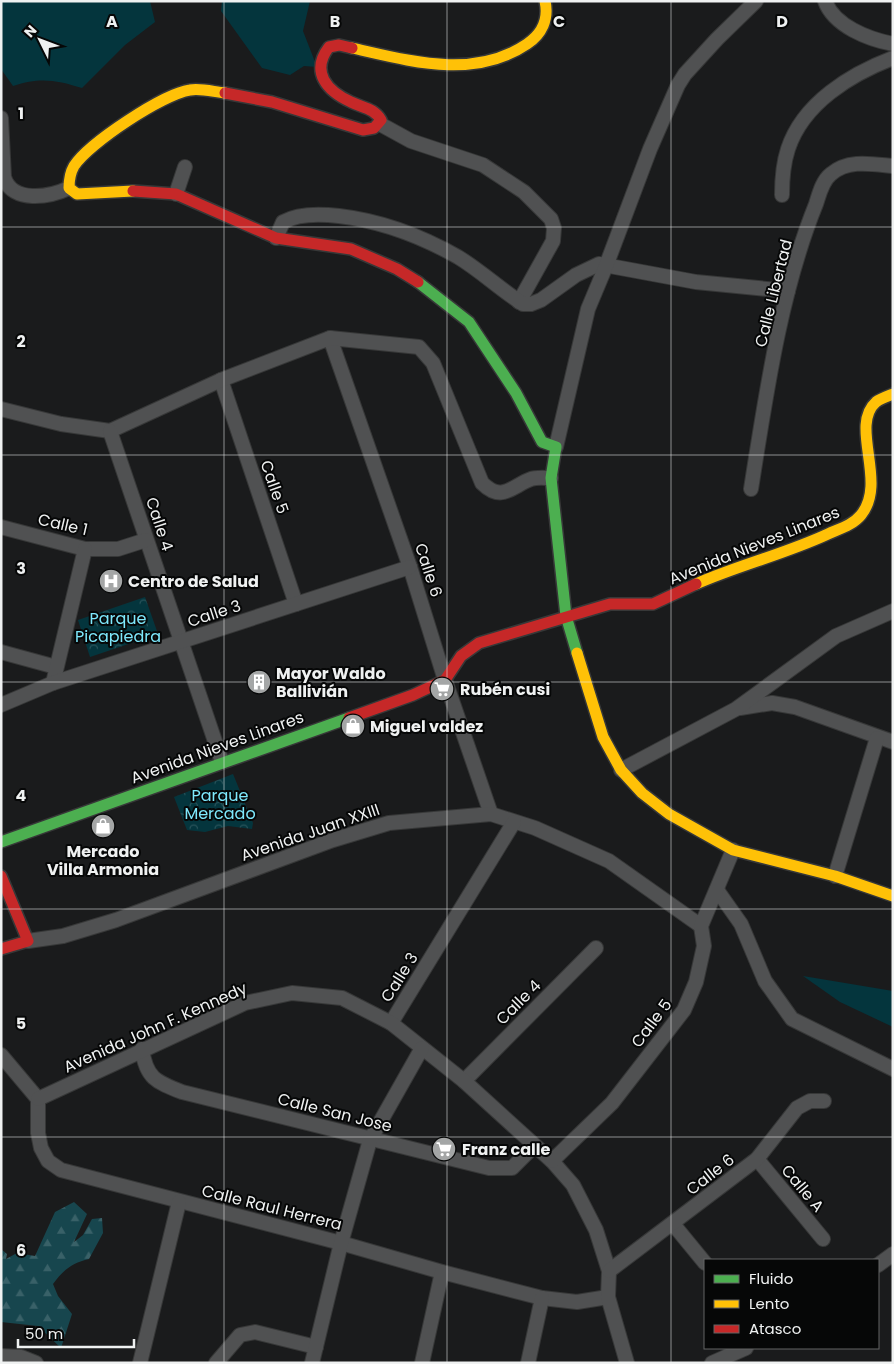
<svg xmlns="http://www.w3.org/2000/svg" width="894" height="1364" font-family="Poppins,sans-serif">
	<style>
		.green { fill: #04353d }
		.forest { fill: url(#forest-firs) }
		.park { fill: url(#park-crowns) }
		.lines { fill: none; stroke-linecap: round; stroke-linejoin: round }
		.street-casing { stroke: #373838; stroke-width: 16 }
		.fast-casing { stroke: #373838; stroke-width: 14 }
		.slow-casing { stroke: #373838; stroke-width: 14 }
		.jam-casing { stroke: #373838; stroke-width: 14 }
		.street { stroke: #505152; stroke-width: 14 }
		.fast { stroke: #4caf50; stroke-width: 11 }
		.slow { stroke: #ffc107; stroke-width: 11 }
		.jam { stroke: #c62828; stroke-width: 11 }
		.grid { fill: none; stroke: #eff1f1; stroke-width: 1; stroke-opacity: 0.55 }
		.labels { text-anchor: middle; stroke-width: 4; stroke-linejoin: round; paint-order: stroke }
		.street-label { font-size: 16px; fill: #eff1f1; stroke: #060707 }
		.poi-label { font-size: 16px; font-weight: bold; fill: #eff1f1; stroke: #060707; text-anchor: start }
		.park-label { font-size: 16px; fill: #7ee8fc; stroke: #060707 }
		.grid-label { font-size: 16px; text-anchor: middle; font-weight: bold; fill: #eff1f1; stroke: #060707; stroke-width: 4; stroke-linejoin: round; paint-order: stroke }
	</style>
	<defs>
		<pattern id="forest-firs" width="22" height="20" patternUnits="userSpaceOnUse" patternTransform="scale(1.25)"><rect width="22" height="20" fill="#17464e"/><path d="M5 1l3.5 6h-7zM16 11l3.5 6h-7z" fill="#396168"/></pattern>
		<pattern id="park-crowns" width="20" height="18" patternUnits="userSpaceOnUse" patternTransform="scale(1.25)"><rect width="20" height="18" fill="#04353d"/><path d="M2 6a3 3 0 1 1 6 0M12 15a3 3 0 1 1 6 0" fill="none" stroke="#29535a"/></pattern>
	</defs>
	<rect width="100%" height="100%" fill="#1a1b1c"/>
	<g class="green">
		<path d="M1,1h149l5,21 -30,23 -43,43c-26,-8 -42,-11 -69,-2l-12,-17z"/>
		<path d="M222,1h88l-7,30 14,36 -13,-1 -14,9 -28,-7 -41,-57z"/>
		<path d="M803,976l90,15v36l-53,-25z"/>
	</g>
	<path class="forest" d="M74,1202l13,12 -13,28 9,-7 9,-16 10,-1 1,15 -14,26c-17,4 -26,11 -36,25l5,12 14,18 -11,34 -23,-22 -37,-4v-73l6,5 -1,5 11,-6 18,3 20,-44z"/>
	<g class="park">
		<path d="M145,597l13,37 -68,23 -12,-37z"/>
		<path d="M233,774l20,49 -1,6 -24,-3 -23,6 -18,-2 -13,-33z"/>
	</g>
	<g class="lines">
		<g class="street-casing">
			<g id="street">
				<path d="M825,1c9,25 43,38 68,43"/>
				<path d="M1,118l3,59c8,27 46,20 65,11"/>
				<path d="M380,124l31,17 72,24 41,27 27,27 3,9 -1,13 -34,61"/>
				<path d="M176,194l9,-27"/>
				<path d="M782,195c0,-15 1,-31 6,-46 15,-46 63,-75 105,-91"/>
				<path d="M276,238l7,-16c16,-9 39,-8 56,-6 43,5 82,20 119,41 23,14 43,33 65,47h8l10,-4 35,-25 23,-11 97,18 92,9"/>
				<path d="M330,338l80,229 35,113 46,134"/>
				<path d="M221,380l75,224"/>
				<path d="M1,409l60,15 49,7"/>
				<path d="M110,431l111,-51 109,-42 89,9 14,16 49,120c20,20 30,3 49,-4 5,-2 14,-1 20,-1"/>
				<path d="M110,431l112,331"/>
				<path d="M556,447l32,-138 18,-43 44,-117 28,-64 7,-11 32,-35 39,-38"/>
				<path d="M751,489c15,-94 29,-196 65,-285 3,-9 6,-23 15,-30 17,-15 41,-10 62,-8"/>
				<path d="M1,527l84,22h33l28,-9"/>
				<path d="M1,652l55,15"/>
				<path d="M53,683l32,-134"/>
				<path d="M1,705l52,-22 357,-116"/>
				<path d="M740,708l32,-5 23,4 98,35"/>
				<path d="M621,770l115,-61 100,-73 57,-25"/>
				<path d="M835,876l42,-138"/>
				<path d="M717,890l24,34 24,57 27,38 101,50"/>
				<path d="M28,941l35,-5 53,-16 217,-80 56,-17 102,-9 44,14 74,33 92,65"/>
				<path d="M391,1023l123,-201"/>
				<path d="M142,1049c4,29 14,33 40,43l307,76h23l22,-22"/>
				<path d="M1,1055l37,44v34l3,15 7,13 13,9 280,73 101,29 100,26 35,4 31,-5"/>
				<path d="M464,1081l132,-133"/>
				<path d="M38,1099l207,-96 47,-10 50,5 49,25 73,58 88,80 21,24 23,45 13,41 -1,26 19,66"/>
				<path d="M757,1159l66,80"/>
				<path d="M552,1161l60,-58 72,-93 12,-28 8,-36 -3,-20 32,-76"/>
				<path d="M673,1224l32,39"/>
				<path d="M878,1265l15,-11"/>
				<path d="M609,1271l148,-112 40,-51 13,-7h14"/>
				<path d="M1,1356l20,1 15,6"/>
				<path d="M140,1363l39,-161"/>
				<path d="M216,1363l24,-28 15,-3 61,15"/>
				<path d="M312,1363l29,-120 29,-103 52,-92"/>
				<path d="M422,1363l20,-91"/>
				<path d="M528,1363l14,-65"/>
				<path d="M712,1363l34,-15"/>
			</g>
		</g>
		<g class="fast-casing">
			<g id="fast">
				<path d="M418,282l51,40 47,71 26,49 14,5 -5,31 15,138 11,37"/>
				<path d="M1,842l348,-124"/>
			</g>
		</g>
		<g class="slow-casing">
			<g id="slow">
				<path d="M352,48c58,13 122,32 175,-4 15,-10 22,-25 18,-43"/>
				<path d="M133,191l-56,3 -8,-6c0,-8 1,-15 5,-22 15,-23 89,-72 116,-76 11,-2 24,2 35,3"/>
				<path d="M696,584c43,-19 89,-30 132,-50 11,-5 25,-9 33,-19 27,-33 -12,-89 15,-113 4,-3 12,-6 17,-8"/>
				<path d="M577,653l26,84 18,33 21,23 27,21 64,36 102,26 58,20"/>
			</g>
		</g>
		<g class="jam-casing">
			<g id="jam">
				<path d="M225,93l47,9 91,28 11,-2 7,-8c-7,-12 -18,-12 -30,-18 -24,-11 -41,-30 -22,-55l10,-2 13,3"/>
				<path d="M133,191l43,3 100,44 75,11 46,20 21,13"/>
				<path d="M349,718l64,-23 32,-15 16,-24 18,-13 131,-39h43l43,-20"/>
				<path d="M1,876l27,65 -27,8"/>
			</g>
		</g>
		<use href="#street" class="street"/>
		<use href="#fast" class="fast"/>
		<use href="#slow" class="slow"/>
		<use href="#jam" class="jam"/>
	</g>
	<path class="grid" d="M224,1v1362M447,1v1362M671,1v1362M1,227h892M1,455h892M1,682h892M1,909h892M1,1137h892"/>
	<defs>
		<g id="hospital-disc" transform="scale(1.25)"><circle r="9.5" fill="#a4a6a6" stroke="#060707"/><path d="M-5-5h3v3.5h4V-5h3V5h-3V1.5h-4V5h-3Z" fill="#fff"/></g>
		<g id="building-disc" transform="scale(1.25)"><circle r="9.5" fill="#a4a6a6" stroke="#060707"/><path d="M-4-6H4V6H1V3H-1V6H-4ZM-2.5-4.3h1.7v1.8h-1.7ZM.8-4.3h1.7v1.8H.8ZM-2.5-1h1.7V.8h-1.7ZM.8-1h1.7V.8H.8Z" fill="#fff"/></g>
		<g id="supermarket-disc" transform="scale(1.25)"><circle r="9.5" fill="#a4a6a6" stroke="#060707"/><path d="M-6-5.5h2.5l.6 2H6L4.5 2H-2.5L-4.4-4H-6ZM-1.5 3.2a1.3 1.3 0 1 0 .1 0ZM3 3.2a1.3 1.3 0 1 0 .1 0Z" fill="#fff"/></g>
		<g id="shop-disc" transform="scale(1.25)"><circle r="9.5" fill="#a4a6a6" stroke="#060707"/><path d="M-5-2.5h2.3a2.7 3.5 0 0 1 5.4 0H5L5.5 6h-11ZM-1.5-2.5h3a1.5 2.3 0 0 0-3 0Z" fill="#fff"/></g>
	</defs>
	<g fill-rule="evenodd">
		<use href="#hospital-disc" x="111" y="581"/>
		<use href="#building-disc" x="259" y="682"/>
		<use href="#supermarket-disc" x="442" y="689"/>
		<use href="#shop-disc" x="353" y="726"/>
		<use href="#shop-disc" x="103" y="826"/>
		<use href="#supermarket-disc" x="444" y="1149"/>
	</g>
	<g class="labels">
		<g class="street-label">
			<text transform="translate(773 293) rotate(-76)" y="6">Calle Libertad</text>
			<text transform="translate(275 487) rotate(71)" y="6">Calle 5</text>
			<text transform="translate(63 524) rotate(13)" y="6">Calle 1</text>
			<text transform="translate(160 524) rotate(72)" y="6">Calle 4</text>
			<text transform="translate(754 545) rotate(-22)" y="6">Avenida Nieves Linares</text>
			<text transform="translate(429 570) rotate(72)" y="6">Calle 6</text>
			<text transform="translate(214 613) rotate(-18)" y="6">Calle 3</text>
			<text transform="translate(217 747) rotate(-20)" y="6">Avenida Nieves Linares</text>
			<text transform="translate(310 832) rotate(-19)" y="6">Avenida Juan XXIII</text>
			<text transform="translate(399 977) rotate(-58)" y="6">Calle 3</text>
			<text transform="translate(518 1002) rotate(-45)" y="6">Calle 4</text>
			<text transform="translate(651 1023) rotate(-53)" y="6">Calle 5</text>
			<text transform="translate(155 1027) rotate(-24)" y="6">Avenida John F. Kennedy</text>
			<text transform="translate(335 1112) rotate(14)" y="6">Calle San Jose</text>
			<text transform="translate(710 1174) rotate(-38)" y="6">Calle 6</text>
			<text transform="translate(803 1188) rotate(50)" y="6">Calle A</text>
			<text transform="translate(272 1207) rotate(14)" y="6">Calle Raul Herrera</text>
		</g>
		<g class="poi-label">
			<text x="128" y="587">Centro de Salud</text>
			<text x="276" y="679">Mayor Waldo<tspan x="276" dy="18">Ballivián</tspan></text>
			<text x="460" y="695">Rubén cusi</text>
			<text x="370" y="732">Miguel valdez</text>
			<text x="103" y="857" text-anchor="middle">Mercado<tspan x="103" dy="18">Villa Armonia</tspan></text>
			<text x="462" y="1155">Franz calle</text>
		</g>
		<g class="park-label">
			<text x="118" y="624">Parque<tspan x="118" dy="18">Picapiedra</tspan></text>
			<text x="220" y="801">Parque<tspan x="220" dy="18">Mercado</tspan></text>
		</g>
	</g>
	<g class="grid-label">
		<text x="112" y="27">A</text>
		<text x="335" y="27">B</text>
		<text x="559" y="27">C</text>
		<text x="782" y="27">D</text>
		<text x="21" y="119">1</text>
		<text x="21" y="347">2</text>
		<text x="21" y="574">3</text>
		<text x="21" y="801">4</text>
		<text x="21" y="1029">5</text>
		<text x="21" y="1256">6</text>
	</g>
	<rect width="894" height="1364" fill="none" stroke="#eff1f1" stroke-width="5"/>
	<rect x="704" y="1259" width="175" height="90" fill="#060707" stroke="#636565"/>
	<rect x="714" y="1275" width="25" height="8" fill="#4caf50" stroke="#636565"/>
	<text x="749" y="1284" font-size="15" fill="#eff1f1">Fluido</text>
	<rect x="714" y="1300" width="25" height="8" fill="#ffc107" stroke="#636565"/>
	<text x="749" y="1309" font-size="15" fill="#eff1f1">Lento</text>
	<rect x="714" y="1325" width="25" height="8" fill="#c62828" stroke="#636565"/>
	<text x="749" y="1334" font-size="15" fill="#eff1f1">Atasco</text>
	<g transform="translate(40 40) rotate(312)" stroke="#060707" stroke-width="4" paint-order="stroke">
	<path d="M0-4L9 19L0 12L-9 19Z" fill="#eff1f1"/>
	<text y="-8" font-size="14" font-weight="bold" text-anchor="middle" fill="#eff1f1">N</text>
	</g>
	<path d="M18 1339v8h116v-8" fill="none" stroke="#eff1f1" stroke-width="2.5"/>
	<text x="25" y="1339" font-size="15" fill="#eff1f1" stroke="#060707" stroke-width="4" paint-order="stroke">50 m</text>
</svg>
